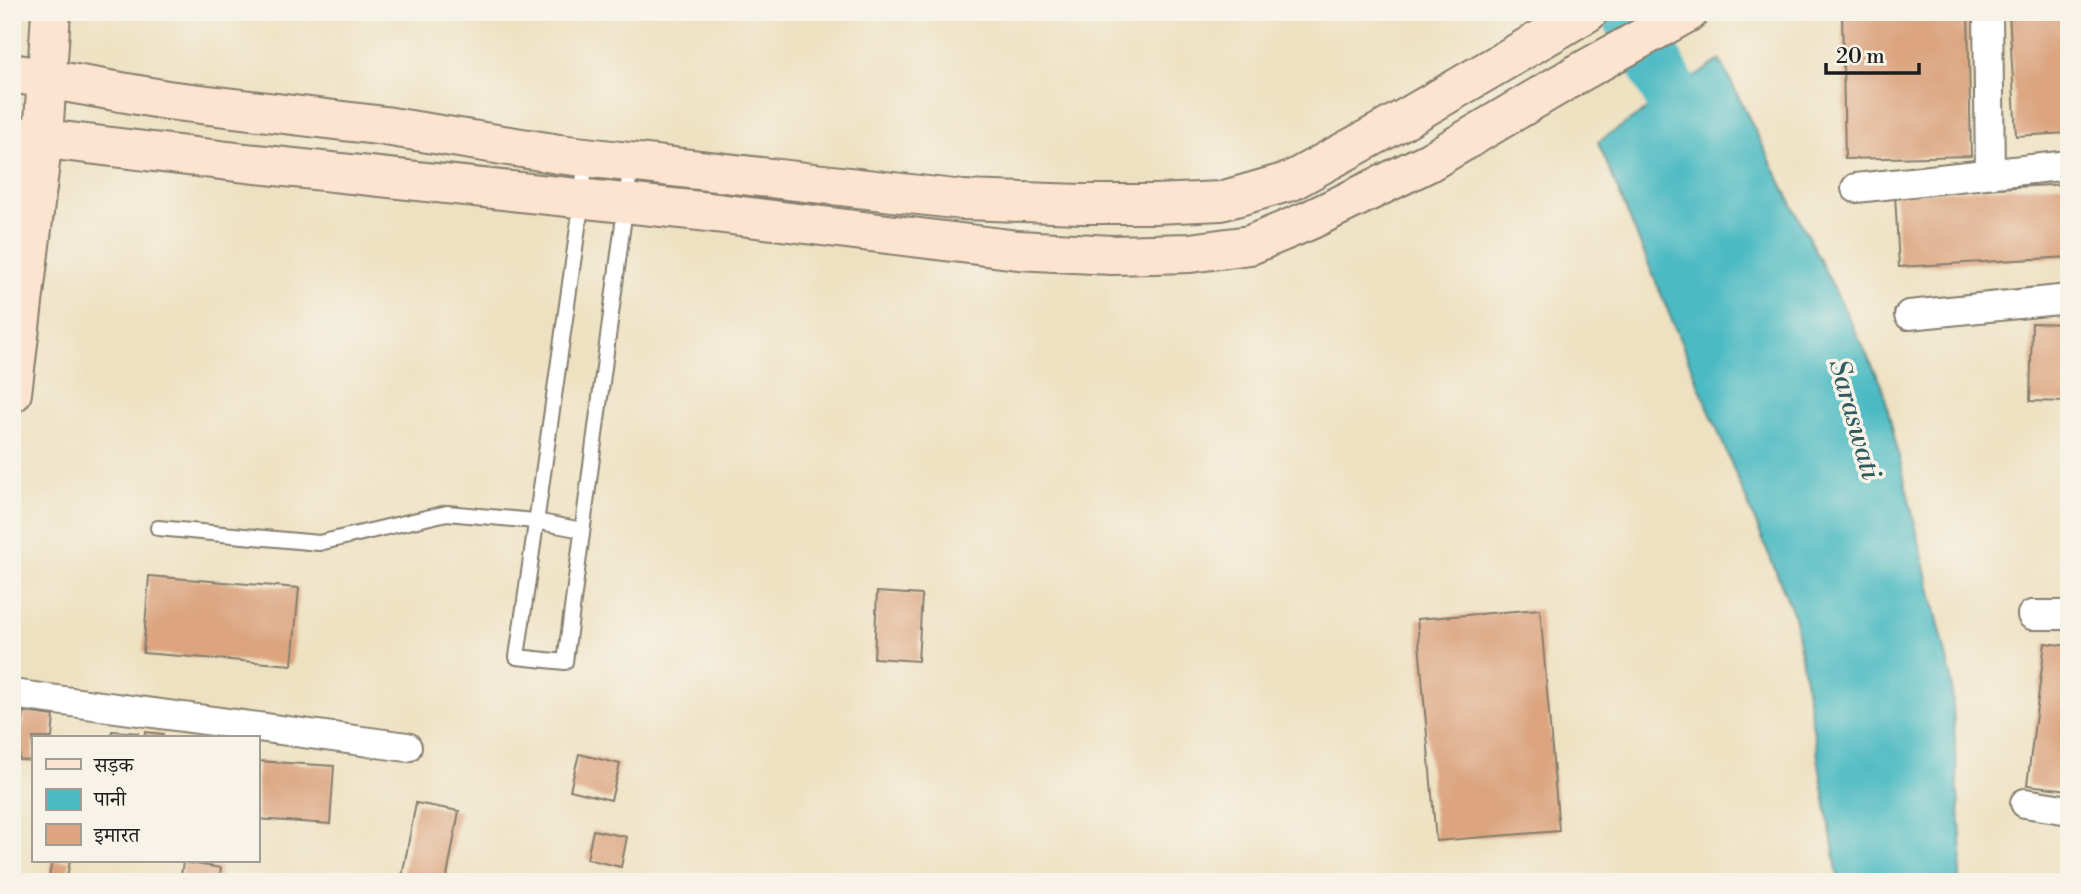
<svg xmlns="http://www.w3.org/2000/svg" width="2081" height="894" font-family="'Libre Bodoni','Noto Serif Devanagari',serif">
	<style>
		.water { fill: #4bbac2; stroke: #346b6f; stroke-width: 2 }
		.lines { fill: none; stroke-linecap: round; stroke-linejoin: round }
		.river { stroke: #4bbac2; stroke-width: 56 }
		.building { fill: #dca580 }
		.lane-casing { stroke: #857e6e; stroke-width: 18 }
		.street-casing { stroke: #857e6e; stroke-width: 32 }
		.secondary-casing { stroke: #857e6e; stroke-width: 42 }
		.lane { stroke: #fff; stroke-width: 14 }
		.street { stroke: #fff; stroke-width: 28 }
		.secondary { stroke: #fde4d0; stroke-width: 38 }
		.labels { text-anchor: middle; stroke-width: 7; stroke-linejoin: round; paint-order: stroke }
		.water-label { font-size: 28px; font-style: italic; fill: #2f5b5e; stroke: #f7f3e8 }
	</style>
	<rect width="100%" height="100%" fill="#f7f3e8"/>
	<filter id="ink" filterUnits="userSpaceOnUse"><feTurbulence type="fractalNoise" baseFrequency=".0143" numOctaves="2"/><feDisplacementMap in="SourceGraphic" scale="14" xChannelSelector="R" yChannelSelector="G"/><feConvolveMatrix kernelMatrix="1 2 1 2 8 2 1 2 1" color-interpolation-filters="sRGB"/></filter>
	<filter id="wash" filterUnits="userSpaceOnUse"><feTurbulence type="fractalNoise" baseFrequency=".00686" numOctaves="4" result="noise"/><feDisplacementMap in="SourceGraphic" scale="28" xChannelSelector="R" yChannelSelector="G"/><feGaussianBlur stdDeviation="1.57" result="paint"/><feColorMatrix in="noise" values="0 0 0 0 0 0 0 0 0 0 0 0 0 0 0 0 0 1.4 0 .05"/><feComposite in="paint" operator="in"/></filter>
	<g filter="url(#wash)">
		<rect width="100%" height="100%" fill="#eee1c1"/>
		<path class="water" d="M1720,60l162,325 69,291 11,179 -3,27h-120l-45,-267 -196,-473z"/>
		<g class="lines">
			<path class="river" d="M1628,12l79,150"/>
		</g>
		<g id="blocks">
			<g class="building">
				<path d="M1842,12h126l3,144 -126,3z"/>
				<path d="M2009,12h60v121l-53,3z"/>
				<path d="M2069,184v73l-170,10 -4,-73z"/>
				<path d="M2032,323l37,1v78l-39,-1z"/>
				<path d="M149,576l150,12 -7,77 -149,-12z"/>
				<path d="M877,592l45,3 -4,66 -44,-3z"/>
				<path d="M1540,609l19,222 -123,10 -19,-222z"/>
				<path d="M2045,643l24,3v144l-42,-5z"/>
				<path d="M24,712l30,4 -2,22h-19v23l-14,-1z"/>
				<path d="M112,731l26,2 -1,5h-26z"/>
				<path d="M145,732l18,2 -1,4h-18z"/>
				<path d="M579,754l41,10 -9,36 -41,-10z"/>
				<path d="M257,761l77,5 -4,58 -73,-5z"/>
				<path d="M416,803l43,8 -13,71h-45z"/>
				<path d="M593,830l34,7 -6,30 -34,-8z"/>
				<path d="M52,861h18l-4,21h-18z"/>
				<path d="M183,862l38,6 -2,14h-39z"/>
				<path d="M589,878v4h-33v-3z"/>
			</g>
		</g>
	</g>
	<g filter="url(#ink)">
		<use href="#blocks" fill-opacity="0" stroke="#857e6e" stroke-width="2"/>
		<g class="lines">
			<g class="lane-casing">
				<g id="lane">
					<path d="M585,160l-3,39 -65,458 48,5 66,-499"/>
					<path d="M158,528l161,15 128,-30 88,8 47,9"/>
				</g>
			</g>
			<g class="street-casing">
				<g id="street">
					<path d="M1988,12l2,161"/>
					<path d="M1856,188l213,-23"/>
					<path d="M1909,315l160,-16"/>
					<path d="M2032,615h37"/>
					<path d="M12,694l395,53"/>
					<path d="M2025,803l44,7"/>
				</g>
			</g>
			<g class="secondary-casing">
				<g id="secondary">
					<path d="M12,73l155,27 218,26 174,28 404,46 119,4h73l66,-3 70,-20 108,-59 189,-110"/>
					<path d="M12,135l225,27 463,49 318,39 94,5 78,-2 60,-8 60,-25 119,-58 150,-89 110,-61"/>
					<path d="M12,393l31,-255 8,-126"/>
				</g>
			</g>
			<use href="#lane" class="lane"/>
			<use href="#street" class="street"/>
			<use href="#secondary" class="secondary"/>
		</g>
	</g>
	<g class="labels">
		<g class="water-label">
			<text transform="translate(1856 419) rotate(74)" y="10">Saraswati</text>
		</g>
	</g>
	<rect width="2081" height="894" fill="none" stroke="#f7f3e8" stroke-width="42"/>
	<rect x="32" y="736" width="228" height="126" fill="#f7f3e8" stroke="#9f9d96" stroke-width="2"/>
	<rect x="46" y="759" width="35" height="10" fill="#fde4d0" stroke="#9f9d96" stroke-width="2"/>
	<text x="94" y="772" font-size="21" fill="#1c1c1c">सड़क</text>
	<rect x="46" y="789" width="35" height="21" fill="#4bbac2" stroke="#9f9d96" stroke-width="2"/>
	<text x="94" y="806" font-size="21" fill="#1c1c1c">पानी</text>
	<rect x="46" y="824" width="35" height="21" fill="#dca580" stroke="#9f9d96" stroke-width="2"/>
	<text x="94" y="842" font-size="21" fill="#1c1c1c">इमारत</text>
	<path d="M1826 63v10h93v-10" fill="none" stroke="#1c1c1c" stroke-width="3.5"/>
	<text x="1836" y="63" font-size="21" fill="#1c1c1c" stroke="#f7f3e8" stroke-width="5" paint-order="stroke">20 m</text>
</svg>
